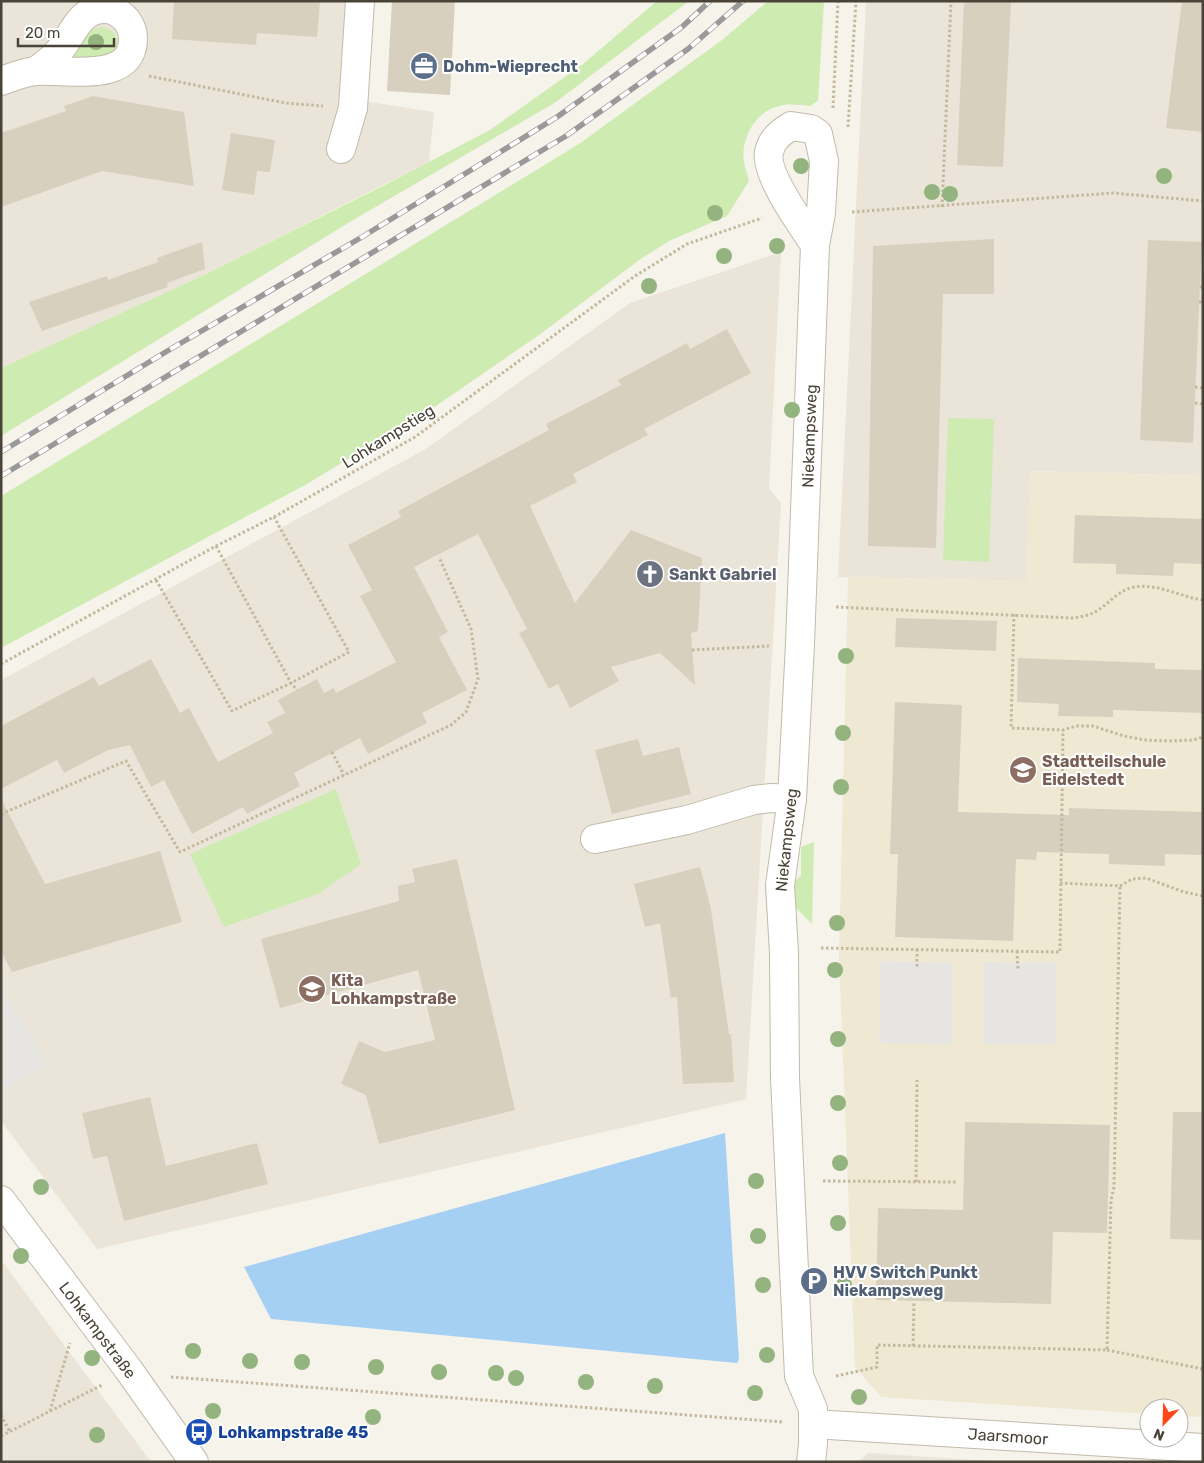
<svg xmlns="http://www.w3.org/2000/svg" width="1204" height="1463" font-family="Rubik,sans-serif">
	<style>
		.residential { fill: #eae5d8 }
		.education { fill: #efe9d4 }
		.green { fill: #ceebb2 }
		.parking { fill: #e7e5e2 }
		.water { fill: #a5d0f4 }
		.building { fill: #d8d0bf }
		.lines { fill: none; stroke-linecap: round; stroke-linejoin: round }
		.minor-casing { stroke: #c2bbac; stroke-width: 30 }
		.path { stroke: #c4b89d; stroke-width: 3; stroke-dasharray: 2.5 2.5; stroke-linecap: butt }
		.minor { stroke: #fff; stroke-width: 28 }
		.rail-casing { stroke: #999; stroke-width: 5.5 }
		.rail { stroke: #fff; stroke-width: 4; stroke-dasharray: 11; stroke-linecap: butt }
		.tree { fill: #94b47f }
		.labels { text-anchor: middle; stroke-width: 4; stroke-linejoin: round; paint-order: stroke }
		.service-label { font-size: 16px; font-weight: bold; fill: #4e5e75; stroke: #fff; text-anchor: start }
		.street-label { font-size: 16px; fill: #4a4438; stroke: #fff }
		.worship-label { font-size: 16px; font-weight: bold; fill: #5b616d; stroke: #fff; text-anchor: start }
		.education-label { font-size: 16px; font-weight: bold; fill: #785e54; stroke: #fff; text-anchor: start }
		.transit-label { font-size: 16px; font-weight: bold; fill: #164399; stroke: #fff; text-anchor: start }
	</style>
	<rect width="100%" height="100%" fill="#f6f3ea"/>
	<g class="residential">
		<path d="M1,1h351l-8,97 90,14 -5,50 -225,113 -203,93z"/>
		<path d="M866,1h337v475l-173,-5 -3,110 -189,-4z"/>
		<path d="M781,252l-12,237 12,14 -35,596 -649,150 -96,-128v-441l423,-230 206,-147z"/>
		<path d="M1,1260l150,202h-150z"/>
		<path d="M868,1453l136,9h-145z"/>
	</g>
	<path class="education" d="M1030,471l173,5v941l-24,-1v-8h-30v6l-268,-17 -26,-30 -16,-409 9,-381 178,4z"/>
	<g class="green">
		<path d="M657,1h32l-133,101 -203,118 -352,216v-68l203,-93 179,-89 107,-56 93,-66z"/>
		<path d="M768,1h56l-6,99 -7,6c-12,-1 -24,-3 -35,1 -22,6 -36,34 -32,55 1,7 4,13 5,19l-22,35 -58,25 -27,17 -103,77 -109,75 -125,75 -304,163v-152l578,-352 143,-104z"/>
		<path d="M103,27c13,4 21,16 9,27 -6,6 -32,6 -39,4l-3,-3c10,-15 14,-25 33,-28z"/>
		<path d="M948,418l46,1 -5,143 -46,-2z"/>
		<path d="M336,789l25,75 -43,30 -94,33 -34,-73z"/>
		<path d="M814,842l-2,82 -24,-24v-14l13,-10v-29z"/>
	</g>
	<g class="parking">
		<path d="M880,961l73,2 -1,81 -73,-1z"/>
		<path d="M984,962l73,1 -1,81h-73z"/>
		<path d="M1,988l48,77 -48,26z"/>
	</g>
	<path class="water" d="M725,1133l14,226 -2,4 -466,-44 -27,-52z"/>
	<g class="building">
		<path d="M174,1h146l-3,36 -60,-4 -1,12 -84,-6z"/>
		<path d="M392,1h63l-5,94 -63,-4z"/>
		<path d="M964,1h47l-8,166 -46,-2z"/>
		<path d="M1182,1h21v131l-37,-4z"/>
		<path d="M93,96l91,16 10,74 -92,-15 -101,36v-74l65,-22 -2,-5z"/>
		<path d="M231,133l44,7 -5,32 -13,-1 -3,24 -32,-5z"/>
		<path d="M994,239v55h-51l-7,254 -68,-2 5,-300z"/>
		<path d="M1148,240l54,2 -9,201 -53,-3z"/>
		<path d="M202,242l3,27 -38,14 1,4 -126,44 -13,-29 78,-26 1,4 50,-18 -1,-4z"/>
		<path d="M727,329l24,44 -107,56 4,6 -75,39 4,8 -47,24 45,97 56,-73 71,28 -4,73 -7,2 4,52 -35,-32 -49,14 8,14 -49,27 -12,-24 -9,5 -30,-56 8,-4 -49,-95 -64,33 34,65 -9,5 28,53 -45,23 5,10 -59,31 -8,-16 -66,35 6,13 -53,28 -4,-7 -51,27 -28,-54 -13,7 -21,-42 -22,5 -44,23 -7,-13 -56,29v-63l93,-49 5,9 52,-27 29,54 9,-5 29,54 55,-29 -6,-11 18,-9 -7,-13 39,-21 7,14 10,-5 2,5 60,-31 -36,-66 12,-6 -24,-45 53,-28 -3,-6 151,-81 -3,-6 75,-39 -3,-5 69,-37 3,6z"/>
		<path d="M1075,515l128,4v45l-29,-1 -1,13 -57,-2v-10l-43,-1z"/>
		<path d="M896,618l101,3 -1,30 -101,-4z"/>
		<path d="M1018,658l137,5v6l48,1v43l-90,-3v7l-55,-1 1,-12 -42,-2z"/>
		<path d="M895,702l67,3 -4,107 111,3v-7l134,4v43l-38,-1v12l-56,-2v-10l-72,-2 -1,8 -20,-1 -3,82 -118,-4 3,-83h-8z"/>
		<path d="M638,739l5,17 36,-9 12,47 -79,20 -17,-64z"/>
		<path d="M1,799l44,85 115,-33 22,71 -170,50 -11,-21z"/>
		<path d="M457,859l58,251 -136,34 -13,-49 -25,-11 18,-43 26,11 50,-12 -17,-70 -138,38 -19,-69 138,-38 -1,-15 17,-4 -3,-13z"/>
		<path d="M700,867l11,42 18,125h2l3,48 -51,2 -6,-87 -6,1 -11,-75 -15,4 -11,-43z"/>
		<path d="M150,1097l16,69 91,-23 11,41 -144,37 -17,-65 -14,3 -11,-46z"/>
		<path d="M1173,1112h30v128l-33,-1z"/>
		<path d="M965,1122l145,3 -3,108 -54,-1 -2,72 -175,-4 2,-92 85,2z"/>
	</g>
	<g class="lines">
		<g class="minor-casing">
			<g id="minor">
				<path d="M1,81c12,-4 25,-10 37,-10 29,-2 96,13 95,-33 0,-10 -6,-20 -15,-25 -4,-3 -9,-4 -14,-4 -25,0 -31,26 -45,42 -6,8 -15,14 -23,20"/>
				<path d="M341,149l12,-41 7,-107"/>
				<path d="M595,839l92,-19 67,-20 17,-2 21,1"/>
				<path d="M1,1200l127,169 66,93"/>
				<path d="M813,1424l390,24"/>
				<path d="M811,1462l2,-18v-35l-14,-33 -14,-298 -1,-125 -4,-68 12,-86 8,-155 15,-399 6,-32 3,-52 -6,-27 -7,-5 -20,-3c-11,7 -19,13 -22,26 -5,21 34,75 46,93"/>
			</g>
		</g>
		<g class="path">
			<path d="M149,76l136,27 38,3"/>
			<path d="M833,108l5,-107"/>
			<path d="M848,127l8,-126"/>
			<path d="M942,207l9,-206"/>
			<path d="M852,212l261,-19 90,8"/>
			<path d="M1200,287h3"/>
			<path d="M1199,302h4"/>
			<path d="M1195,387l8,1"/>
			<path d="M1195,403l8,1"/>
			<path d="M216,546l75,137 6,7"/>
			<path d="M156,580l76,131 59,-28 58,-31 -75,-135"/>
			<path d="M836,607l236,11c8,-1 16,-2 23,-6 13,-7 23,-22 39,-25 24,-4 46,10 69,13"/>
			<path d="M1014,614l-3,114 52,2 13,-4h17l31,10 21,4 23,1 25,-1 10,-3"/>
			<path d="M692,650l77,-4"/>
			<path d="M1,664l215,-118 58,-29 141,-80 220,-161 52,-32 75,-26"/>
			<path d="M332,752l12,23"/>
			<path d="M1,814l125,-53 54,91 271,-127 15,-13 12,-33 -7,-50 -32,-72"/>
			<path d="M1060,883l60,3 12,-7 14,-1 38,14 19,4"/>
			<path d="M821,948l239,4 3,-222"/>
			<path d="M917,949v19"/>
			<path d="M1017,951l1,18"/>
			<path d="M823,1181l133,1"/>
			<path d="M916,1182l1,-102"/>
			<path d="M913,1346l1,-45"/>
			<path d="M1107,1350l96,19"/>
			<path d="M836,1376l41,-9v-22l230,5 4,-150 3,-13 6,-301"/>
			<path d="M171,1377l612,45"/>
			<path d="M50,1411l20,-68"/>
			<path d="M1,1415l9,17"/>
			<path d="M1,1436l101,-51"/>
		</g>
		<use href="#minor" class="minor"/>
		<g class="rail-casing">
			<g id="rail">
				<path d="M1,452l168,-102 193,-113 195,-120 125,-90 28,-26"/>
				<path d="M1,476l565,-340 122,-87 55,-48"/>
			</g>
		</g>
		<use href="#rail" class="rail"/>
	</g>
	<g class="tree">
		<circle cx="96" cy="42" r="8"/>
		<circle cx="801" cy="166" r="8"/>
		<circle cx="1164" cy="176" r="8"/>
		<circle cx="932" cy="192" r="8"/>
		<circle cx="950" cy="194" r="8"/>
		<circle cx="715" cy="213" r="8"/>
		<circle cx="777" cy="246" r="8"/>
		<circle cx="724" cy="256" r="8"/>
		<circle cx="649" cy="286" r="8"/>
		<circle cx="792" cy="410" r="8"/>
		<circle cx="846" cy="656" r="8"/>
		<circle cx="843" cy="733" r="8"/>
		<circle cx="841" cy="787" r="8"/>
		<circle cx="837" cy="923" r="8"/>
		<circle cx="835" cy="970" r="8"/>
		<circle cx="838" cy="1039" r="8"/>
		<circle cx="838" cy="1103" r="8"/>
		<circle cx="840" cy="1163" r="8"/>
		<circle cx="756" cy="1181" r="8"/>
		<circle cx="41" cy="1187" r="8"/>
		<circle cx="838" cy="1223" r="8"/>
		<circle cx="758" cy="1236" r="8"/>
		<circle cx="21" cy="1256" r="8"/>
		<circle cx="763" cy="1285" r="8"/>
		<circle cx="844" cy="1285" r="8"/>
		<circle cx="193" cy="1351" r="8"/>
		<circle cx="767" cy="1355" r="8"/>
		<circle cx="92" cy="1358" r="8"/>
		<circle cx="250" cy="1361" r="8"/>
		<circle cx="302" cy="1362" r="8"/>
		<circle cx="376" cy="1367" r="8"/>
		<circle cx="439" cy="1372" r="8"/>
		<circle cx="496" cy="1373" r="8"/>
		<circle cx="516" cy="1378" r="8"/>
		<circle cx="586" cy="1382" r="8"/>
		<circle cx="655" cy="1386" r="8"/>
		<circle cx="755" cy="1393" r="8"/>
		<circle cx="859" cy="1397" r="8"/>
		<circle cx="213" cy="1411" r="8"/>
		<circle cx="373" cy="1417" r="8"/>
		<circle cx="97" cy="1435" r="8"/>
	</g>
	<defs>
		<g id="office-disc" transform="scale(1.4375)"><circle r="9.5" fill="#5c6f8a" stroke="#fff"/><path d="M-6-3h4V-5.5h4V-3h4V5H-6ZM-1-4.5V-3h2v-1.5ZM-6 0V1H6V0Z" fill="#fff"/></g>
		<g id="church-disc" transform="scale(1.4375)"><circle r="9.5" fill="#6b7280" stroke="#fff"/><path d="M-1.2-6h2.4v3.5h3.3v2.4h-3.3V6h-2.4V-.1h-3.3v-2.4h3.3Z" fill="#fff"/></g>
		<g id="school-disc" transform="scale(1.4375)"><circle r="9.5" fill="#8d6e63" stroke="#fff"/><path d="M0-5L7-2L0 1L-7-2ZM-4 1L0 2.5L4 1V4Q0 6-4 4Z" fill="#fff"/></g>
		<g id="parking-disc" transform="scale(1.4375)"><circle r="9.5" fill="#5c6f8a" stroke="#fff"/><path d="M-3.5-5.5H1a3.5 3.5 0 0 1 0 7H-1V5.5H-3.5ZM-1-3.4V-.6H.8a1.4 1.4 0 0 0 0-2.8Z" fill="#fff"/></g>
		<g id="bus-disc" transform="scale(1.4375)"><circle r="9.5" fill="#1a4fb4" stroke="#fff"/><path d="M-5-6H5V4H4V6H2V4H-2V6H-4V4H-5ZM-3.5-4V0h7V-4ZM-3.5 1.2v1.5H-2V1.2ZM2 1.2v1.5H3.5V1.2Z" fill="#fff"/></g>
	</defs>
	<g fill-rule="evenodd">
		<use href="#office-disc" x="424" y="66"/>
		<use href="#church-disc" x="650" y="574"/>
		<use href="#school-disc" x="1023" y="770"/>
		<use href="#school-disc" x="312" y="989"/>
		<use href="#parking-disc" x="814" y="1281"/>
		<use href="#bus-disc" x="199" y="1432"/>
	</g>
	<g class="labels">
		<g class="service-label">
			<text x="443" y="72">Dohm-Wieprecht</text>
			<text x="833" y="1278">HVV Switch Punkt<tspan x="833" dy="18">Niekampsweg</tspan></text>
		</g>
		<g class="street-label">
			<text transform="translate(388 436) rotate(-32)" y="6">Lohkampstieg</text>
			<text transform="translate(809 436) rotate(-88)" y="6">Niekampsweg</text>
			<text transform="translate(786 840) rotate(-84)" y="6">Niekampsweg</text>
			<text transform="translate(98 1330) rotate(53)" y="6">Lohkampstraße</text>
			<text transform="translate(1008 1436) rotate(4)" y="6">Jaarsmoor</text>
		</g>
		<g class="worship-label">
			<text x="669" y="580">Sankt Gabriel</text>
		</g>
		<g class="education-label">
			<text x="1042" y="767">Stadtteilschule<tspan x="1042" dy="18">Eidelstedt</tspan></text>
			<text x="331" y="986">Kita<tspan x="331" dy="18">Lohkampstraße</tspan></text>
		</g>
		<g class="transit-label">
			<text x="218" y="1438">Lohkampstraße 45</text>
		</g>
	</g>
	<rect width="1204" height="1463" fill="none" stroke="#4a4438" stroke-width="5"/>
	<g transform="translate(1164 1423) rotate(203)"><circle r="24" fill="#ffffff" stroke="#b7b4af"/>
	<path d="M0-4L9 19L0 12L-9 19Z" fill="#ff4718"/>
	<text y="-8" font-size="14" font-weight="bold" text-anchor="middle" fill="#4a4438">N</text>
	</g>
	<path d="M18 38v8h96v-8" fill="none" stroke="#4a4438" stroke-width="2.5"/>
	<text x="25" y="38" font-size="15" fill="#4a4438" stroke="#ffffff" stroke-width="4" paint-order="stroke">20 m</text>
</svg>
